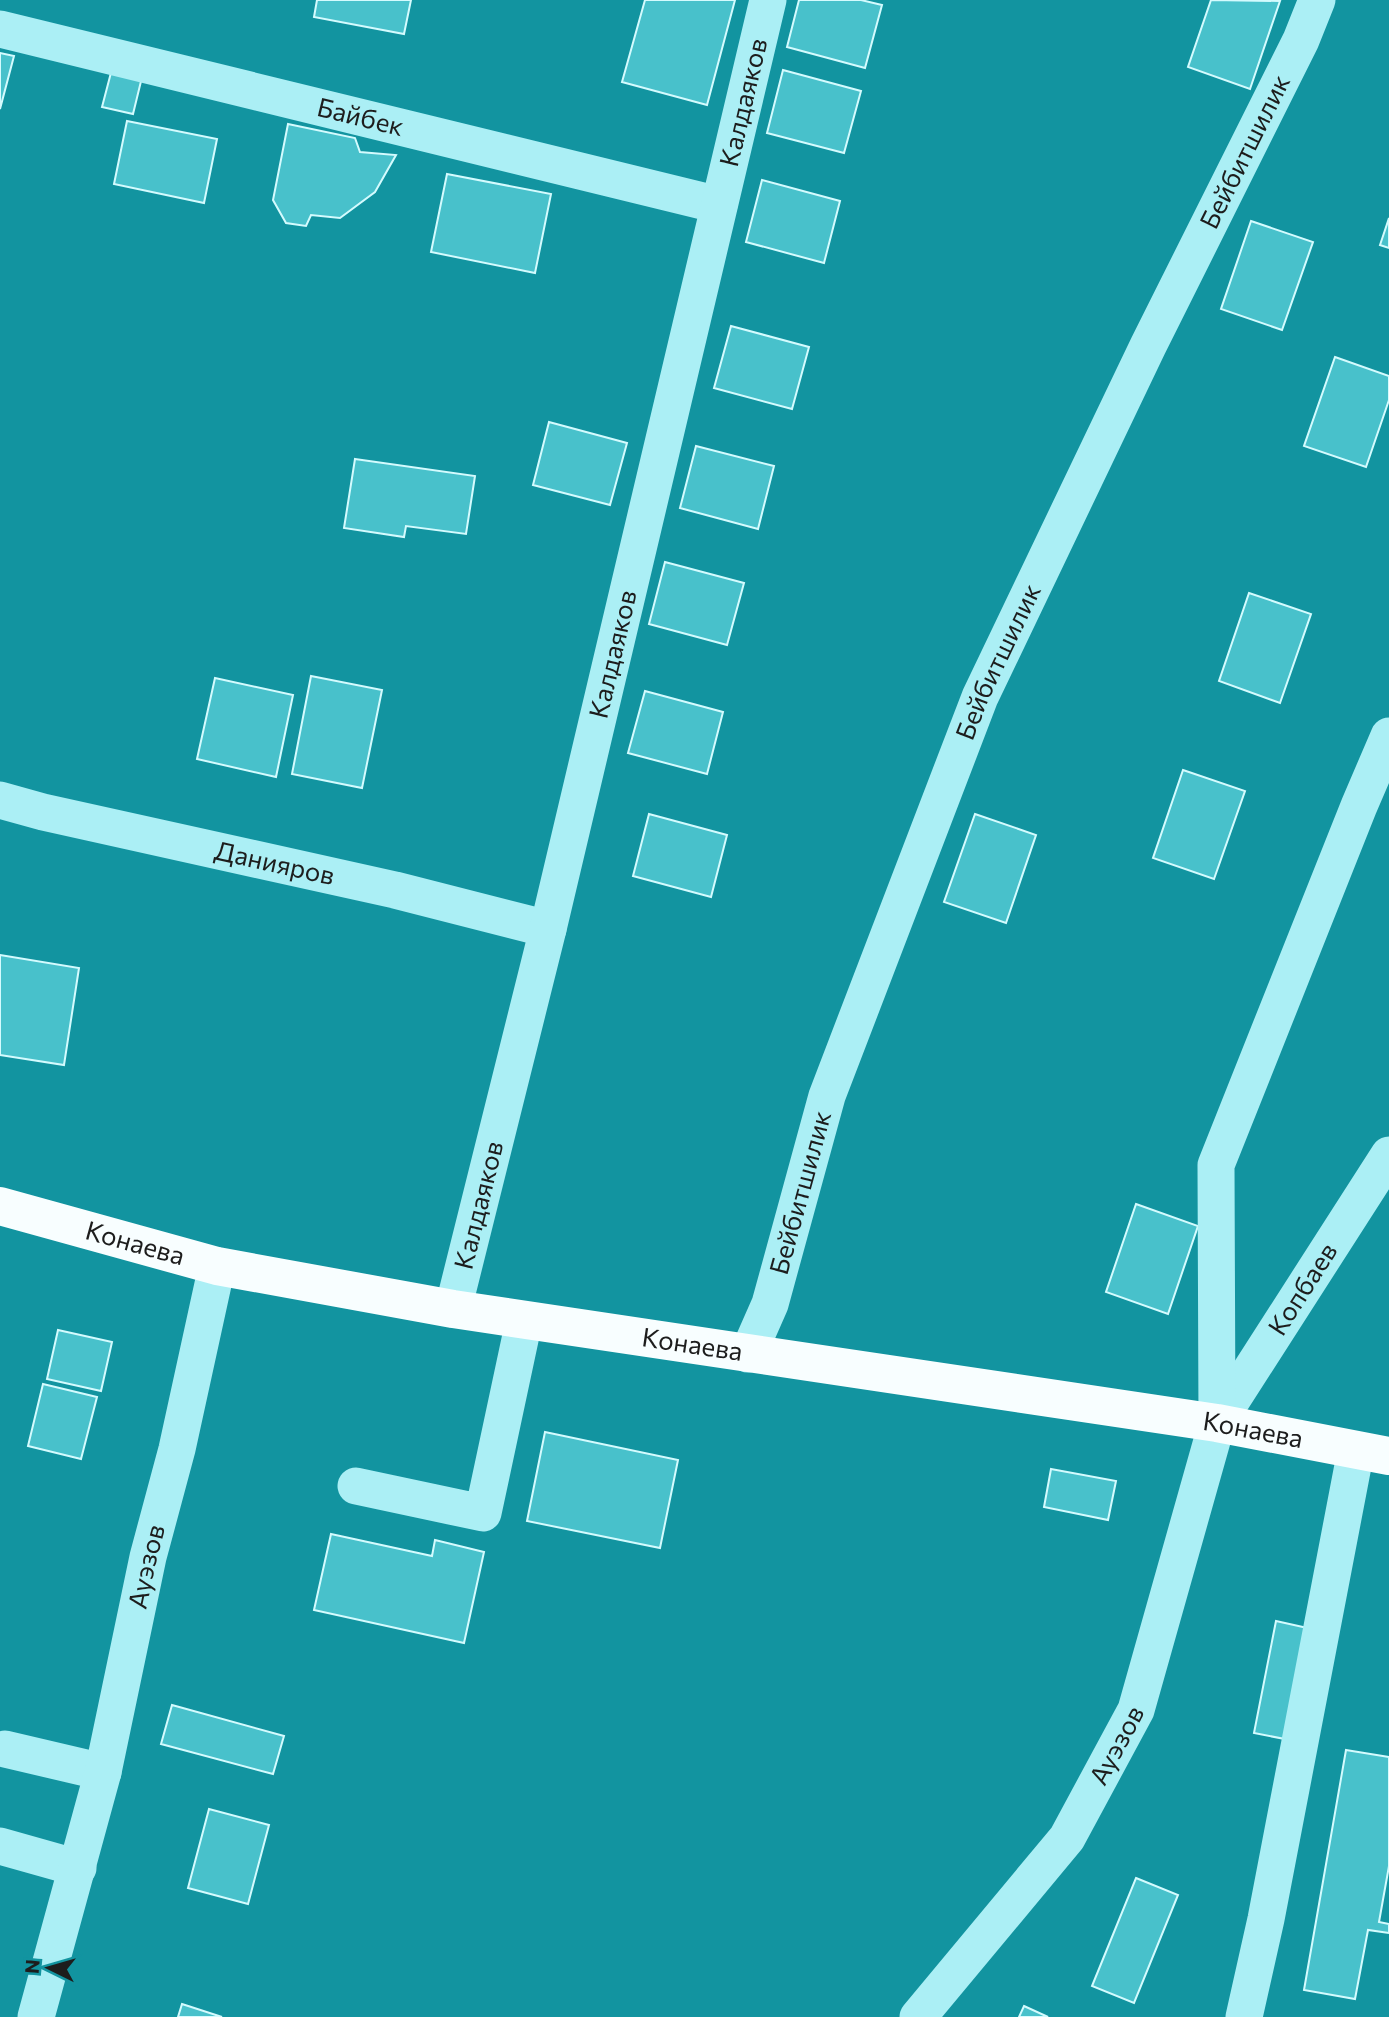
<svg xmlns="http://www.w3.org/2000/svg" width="1389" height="2017" font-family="Commissioner,sans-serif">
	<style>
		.building { fill: #48c1cb; stroke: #d4fbfe; stroke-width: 2 }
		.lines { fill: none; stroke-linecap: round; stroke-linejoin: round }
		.minor { stroke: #abeff5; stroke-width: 37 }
		.major { stroke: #f8feff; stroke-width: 38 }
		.labels { text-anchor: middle; stroke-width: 5; stroke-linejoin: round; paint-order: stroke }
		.street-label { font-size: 26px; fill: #1d1d1d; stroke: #1294a0 }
	</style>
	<rect width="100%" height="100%" fill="#1294a0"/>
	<g class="building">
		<path d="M317,0h94l-7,34 -90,-17z"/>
		<path d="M645,0h90l-28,105 -85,-23z"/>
		<path d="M799,0h62l21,5 -17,63 -78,-21z"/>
		<path d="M1211,0l69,1 -30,88 -62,-22z"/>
		<path d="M0,53l14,3 -14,53z"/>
		<path d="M113,65l30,8 -10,41 -31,-7z"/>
		<path d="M783,70l78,21 -17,62 -77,-20z"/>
		<path d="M127,121l90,18 -13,64 -90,-19z"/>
		<path d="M288,124l67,14 5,14 36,3 -21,37 -35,26 -29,-3 -5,11 -20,-3 -13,-23z"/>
		<path d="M447,174l104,20 -16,79 -104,-21z"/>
		<path d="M762,180l78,21 -16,62 -78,-21z"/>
		<path d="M1389,218v30l-9,-3z"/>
		<path d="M1251,221l62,21 -31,88 -61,-21z"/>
		<path d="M731,326l78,21 -17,62 -78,-21z"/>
		<path d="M1335,357l54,19v24l-23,67 -62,-21z"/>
		<path d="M549,422l78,21 -17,62 -77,-20z"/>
		<path d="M696,446l78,20 -16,63 -78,-21z"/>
		<path d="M355,459l120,17 -9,58 -60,-8 -2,11 -60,-9z"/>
		<path d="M665,562l79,21 -17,62 -78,-21z"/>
		<path d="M1249,593l62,21 -31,89 -61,-22z"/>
		<path d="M311,676l71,14 -20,98 -70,-14z"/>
		<path d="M215,678l78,17 -17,82 -79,-18z"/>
		<path d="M645,691l78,21 -16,62 -79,-21z"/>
		<path d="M1183,770l62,21 -31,88 -61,-21z"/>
		<path d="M649,814l78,21 -16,62 -78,-21z"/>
		<path d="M975,814l61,21 -30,88 -62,-21z"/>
		<path d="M0,955l79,13 -15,97 -64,-10z"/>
		<path d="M1136,1204l62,22 -30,88 -62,-22z"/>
		<path d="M58,1330l54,12 -11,49 -54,-12z"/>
		<path d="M43,1384l54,13 -16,62 -53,-13z"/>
		<path d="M545,1432l133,28 -18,88 -133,-27z"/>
		<path d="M1051,1469l65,12 -8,39 -64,-13z"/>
		<path d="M331,1534l101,22 3,-16 49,12 -20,91 -150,-33z"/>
		<path d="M1276,1621l36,8 -22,111 -36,-7z"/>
		<path d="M172,1705l112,31 -11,38 -112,-30z"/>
		<path d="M1346,1750l43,7v109l-10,56 10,2v9l-21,-3 -13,69 -51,-9z"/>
		<path d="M209,1809l60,16 -21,79 -60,-16z"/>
		<path d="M1136,1878l42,17 -44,108 -42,-17z"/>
		<path d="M182,2004l40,13h-44z"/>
		<path d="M1024,2006l24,11h-29z"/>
	</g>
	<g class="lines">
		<g class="minor">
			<path id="s1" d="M0,29l719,176"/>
			<path id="s2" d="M0,800l43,12 352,78 153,39"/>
			<path id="s3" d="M453,1309l95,-380 220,-929"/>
			<path id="s4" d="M748,1354l22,-50 57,-208 153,-399 168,-351 153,-306 16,-40"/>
			<path id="s5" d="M1217,1423l172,-268"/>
			<path d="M356,1486l127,27 41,-192"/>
			<path d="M5,1749l98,23"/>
			<path d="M0,1846l78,22"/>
			<path id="s6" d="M36,2017l67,-245 45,-215 29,-108 40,-183"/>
			<path id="s7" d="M918,2017l149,-179 69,-128 81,-287 -1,-258 143,-359 30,-70"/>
			<path d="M1244,2017l22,-98 90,-469"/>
		</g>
		<path class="major" id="s8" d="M0,1206l217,60 236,43 764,114 172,33"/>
	</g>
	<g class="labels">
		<g class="street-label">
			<text dy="9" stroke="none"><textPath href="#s3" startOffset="1241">Калдаяков</textPath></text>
			<text dy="9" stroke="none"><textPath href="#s1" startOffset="371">Байбек</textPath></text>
			<text dy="9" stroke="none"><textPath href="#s4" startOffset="1304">Бейбитшилик</textPath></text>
			<text dy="9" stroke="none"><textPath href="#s3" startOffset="674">Калдаяков</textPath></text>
			<text dy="9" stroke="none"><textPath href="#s4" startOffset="737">Бейбитшилик</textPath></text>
			<text dy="9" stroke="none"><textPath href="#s2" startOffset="282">Данияров</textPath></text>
			<text dy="9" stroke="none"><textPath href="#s4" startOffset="170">Бейбитшилик</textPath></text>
			<text dy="9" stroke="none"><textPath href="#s3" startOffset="107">Калдаяков</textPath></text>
			<text dy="9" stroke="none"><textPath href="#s8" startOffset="140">Конаева</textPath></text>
			<text dy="9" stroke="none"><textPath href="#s5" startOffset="159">Копбаев</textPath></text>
			<text dy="9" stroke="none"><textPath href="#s8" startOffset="707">Конаева</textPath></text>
			<text dy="9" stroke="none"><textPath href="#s8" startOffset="1274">Конаева</textPath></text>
			<text dy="9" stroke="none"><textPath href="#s6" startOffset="464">Ауэзов</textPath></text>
			<text dy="9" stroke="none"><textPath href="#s7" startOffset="338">Ауэзов</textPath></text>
		</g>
	</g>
	<g transform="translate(49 1968) rotate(275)" stroke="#1294a0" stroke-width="5" paint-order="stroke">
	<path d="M0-5L12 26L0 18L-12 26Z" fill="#1d1d1d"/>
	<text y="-10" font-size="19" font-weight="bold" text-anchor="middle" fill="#1d1d1d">N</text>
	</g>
</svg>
